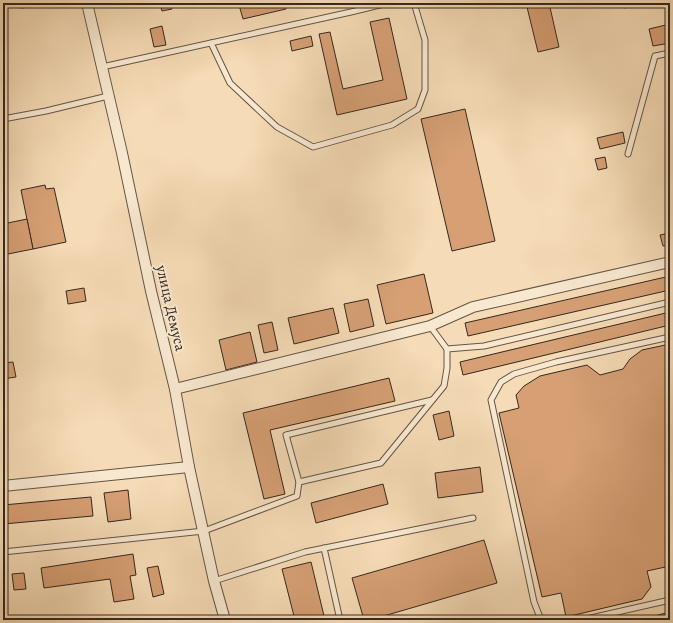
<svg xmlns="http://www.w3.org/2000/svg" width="673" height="623" font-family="Alegreya,serif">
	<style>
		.building { fill: #d69f74; stroke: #352820 }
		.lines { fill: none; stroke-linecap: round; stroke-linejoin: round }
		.service-casing { stroke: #655546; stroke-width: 7 }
		.minor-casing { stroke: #655546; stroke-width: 12 }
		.service { stroke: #f8e8d0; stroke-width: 5 }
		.minor { stroke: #f8e8d0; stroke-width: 10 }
		.labels { text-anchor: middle; stroke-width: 4; stroke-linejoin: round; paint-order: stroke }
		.street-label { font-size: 15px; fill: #352820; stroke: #f8e8d0 }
	</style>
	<rect width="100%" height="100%" fill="#f5dbb6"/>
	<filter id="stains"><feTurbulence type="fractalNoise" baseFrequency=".005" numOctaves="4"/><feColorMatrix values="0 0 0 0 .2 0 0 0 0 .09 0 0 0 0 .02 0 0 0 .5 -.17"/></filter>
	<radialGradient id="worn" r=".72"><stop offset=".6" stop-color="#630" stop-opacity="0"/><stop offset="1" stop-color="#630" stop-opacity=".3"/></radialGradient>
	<g class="building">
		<path d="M160,3h11l1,6 -10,2z"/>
		<path d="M247,3h38l1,6 -43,10 -4,-14z"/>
		<path d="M526,3h23l10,44 -21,5z"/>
		<path d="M623,3h11l1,2 -11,3z"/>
		<path d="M389,18l18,81 -70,16 -18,-81 11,-2 13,57 40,-9 -13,-58z"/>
		<path d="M670,24v19l-17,3 -4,-17z"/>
		<path d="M162,26l4,19 -12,2 -4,-18z"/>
		<path d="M311,36l2,10 -21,5 -2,-10z"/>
		<path d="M465,109l30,132 -43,10 -31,-132z"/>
		<path d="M623,132l2,11 -25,6 -3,-11z"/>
		<path d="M605,157l2,11 -9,2 -3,-11z"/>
		<path d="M45,185l1,4 8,-1 12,54 -33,7 -12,-59z"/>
		<path d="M27,219l6,30 -30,6v-31z"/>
		<path d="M670,233v12l-7,1 -3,-11z"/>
		<path d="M424,274l9,39 -47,11 -9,-39z"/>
		<path d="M670,276v14l-202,46 -3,-13z"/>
		<path d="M84,288l2,13 -18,3 -2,-13z"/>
		<path d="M368,299l6,27 -24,6 -6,-28z"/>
		<path d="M333,308l6,25 -45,11 -6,-26z"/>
		<path d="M670,312v13l-207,50 -3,-13z"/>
		<path d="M272,322l6,28 -14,3 -6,-28z"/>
		<path d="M250,332l7,30 -31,8 -7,-30z"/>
		<path d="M670,344v222l-23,5 4,16 -9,12 -76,18 -5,-24 -19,4 -43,-184 20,-5 -3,-13 8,-9 16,-10 47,-11 13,10 23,-6 7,-10 12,-9z"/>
		<path d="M13,362l3,15 -13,2v-16z"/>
		<path d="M389,378l6,23 -125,29 15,64 -21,5 -21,-86z"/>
		<path d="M449,411l5,25 -15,4 -6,-25z"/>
		<path d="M480,467l3,25 -45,6 -3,-25z"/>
		<path d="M383,484l5,20 -72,19 -5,-20z"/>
		<path d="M128,490l3,29 -23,3 -4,-29z"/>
		<path d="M91,497l2,19 -90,8v-19z"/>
		<path d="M484,540l13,43 -127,37h-6l-12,-42z"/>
		<path d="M133,554l3,21 -6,1 4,23 -20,3 -4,-23 -66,9 -3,-20z"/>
		<path d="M311,562l14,58h-30l-13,-51z"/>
		<path d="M158,566l6,28 -11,3 -6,-29z"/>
		<path d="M24,573l2,16 -12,1 -2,-16z"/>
		<path d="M670,612v8h-32z"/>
	</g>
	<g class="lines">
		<g class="service-casing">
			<g id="service">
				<path d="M9,3l13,2 9,-2"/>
				<path d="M211,43l19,40 47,44 36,20 79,-22 26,-16 7,-19v-50l-11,-37"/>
				<path d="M102,67l249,-55 37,-9"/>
				<path d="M3,119l43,-8 62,-15"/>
				<path d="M628,154l27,-98 15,-3"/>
				<path d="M430,326l17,23 37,-3 186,-44"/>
				<path d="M299,482l-13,-47 146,-35"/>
				<path d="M324,548l16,72"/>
				<path d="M3,552l201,-21 93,-35 2,-14 82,-19 63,-77 3,-18v-19"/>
				<path d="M214,581l91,-29 168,-34"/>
				<path d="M541,620l-7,-18 -43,-202 10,-18 13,-8 42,-12 114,-25"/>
				<path d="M582,620l88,-20"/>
			</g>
		</g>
		<g class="minor-casing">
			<g id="minor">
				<path d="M87,3l35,150 29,138 24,98 14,78 25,114 11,39"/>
				<path d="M175,389l255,-63 43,-19 197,-45"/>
				<path d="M3,486l186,-19"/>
			</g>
		</g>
		<use href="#service" class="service"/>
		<use href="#minor" class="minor"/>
	</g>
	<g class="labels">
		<g class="street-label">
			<text transform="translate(171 308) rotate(77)" y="5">улица Демуса</text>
		</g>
	</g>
	<rect width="673" height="623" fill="none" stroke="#f5dbb6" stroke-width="16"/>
	<rect x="4" y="4" width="665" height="615" fill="none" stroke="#352820" stroke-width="2"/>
	<rect x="8" y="8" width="657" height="607" fill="none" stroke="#352820"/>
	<rect width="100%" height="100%" filter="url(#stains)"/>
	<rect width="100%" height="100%" fill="url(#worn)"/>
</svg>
